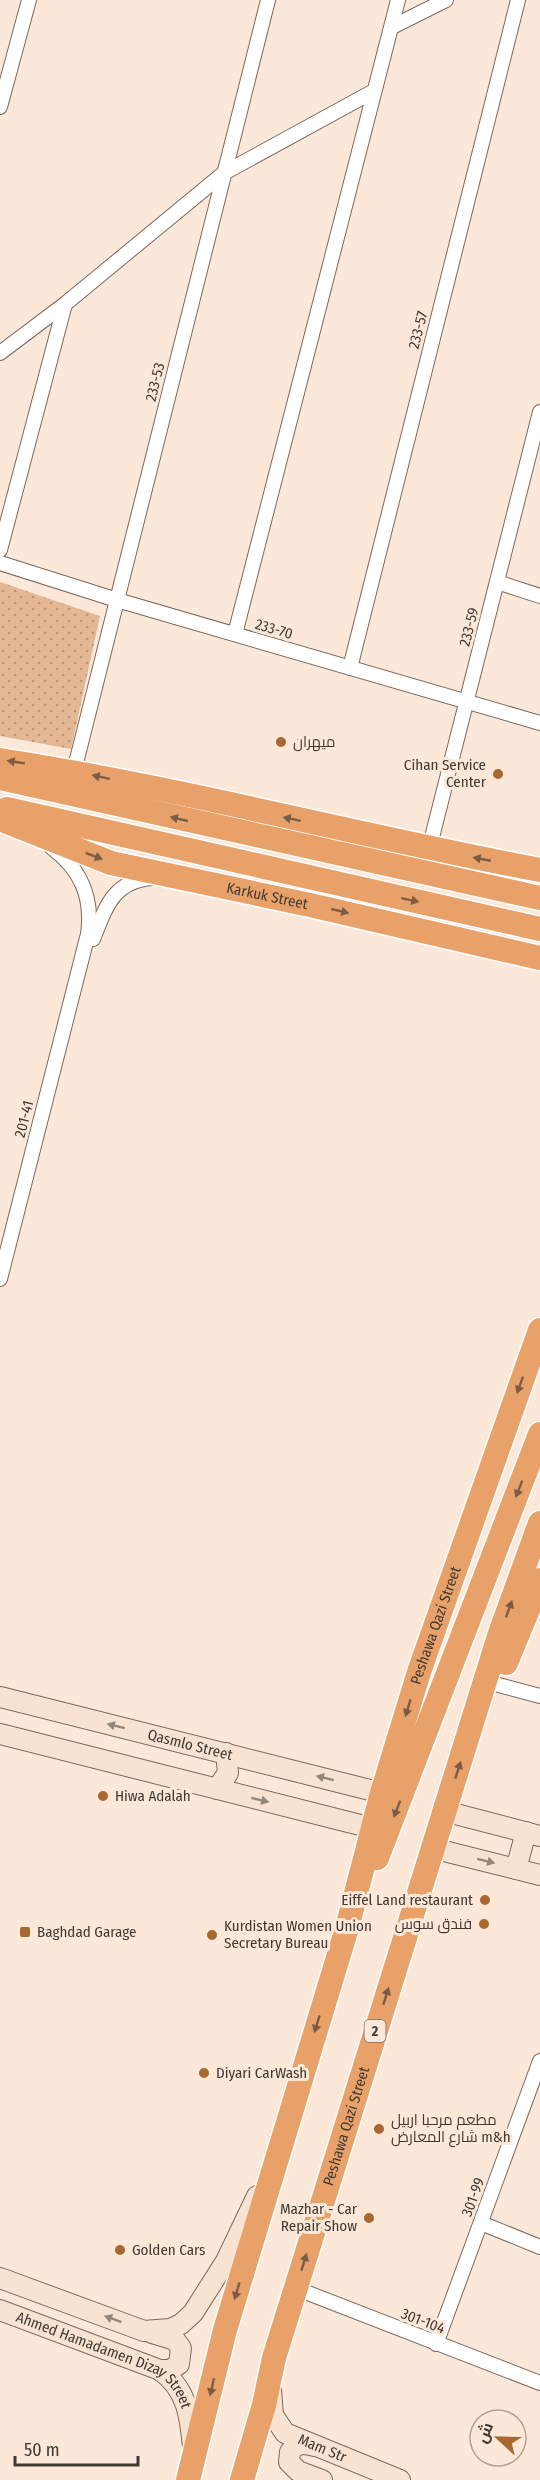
<svg xmlns="http://www.w3.org/2000/svg" width="540" height="2480" font-family="'Fira Sans Condensed',Cairo,sans-serif">
	<style>
		.park { fill: url(#park-dots) }
		.lines { fill: none; stroke-linecap: round; stroke-linejoin: round }
		.street-casing { stroke: #7b695d; stroke-width: 16 }
		.secondary-casing { stroke: #7b695d; stroke-width: 22 }
		.highway-casing { stroke: #fff; stroke-width: 27 }
		.street { stroke: #fff; stroke-width: 14 }
		.secondary { stroke: #f8e3d2; stroke-width: 20 }
		.highway { stroke: #e8a169; stroke-width: 24 }
		.oneway { fill: #7b5d47 }
		.oneway2 { fill: #93867b }
		.poi-dot { fill: #a86830; stroke: #fce8d9; stroke-width: 2 }
		.labels { text-anchor: middle; stroke-width: 6; stroke-linejoin: round; paint-order: stroke }
		.shield { fill: #fce8d9; stroke: #796e66; stroke-width: 1.5 }
		.shield-label { font-size: 14px; font-weight: bold; fill: #413934 }
		.street-label { font-size: 15px; fill: #413934; stroke: #fce8d9 }
		.poi-label { font-size: 15px; fill: #413934; stroke: #fce8d9; text-anchor: start }
	</style>
	<defs>
		<pattern id="park-dots" width="8" height="8" patternUnits="userSpaceOnUse" patternTransform="scale(1.5)"><rect width="8" height="8" fill="#e4b795"/><path d="M2 2h.1M6 6h.1" fill="none" stroke="#ba967a" stroke-width="1.8" stroke-linecap="round"/></pattern>
	</defs>
	<rect width="100%" height="100%" fill="#fce8d9"/>
	<path class="park" d="M0,582l100,34 -29,133 -71,-13z"/>
	<g class="lines">
		<g class="street-casing">
			<g id="street">
				<path d="M392,27l54,-27"/>
				<path d="M0,107l29,-107"/>
				<path d="M0,353l65,-49 159,-131 150,-82"/>
				<path d="M0,550l65,-246"/>
				<path d="M0,563l117,37 423,123"/>
				<path d="M497,582l43,14"/>
				<path d="M235,634l163,-634"/>
				<path d="M350,668l168,-668"/>
				<path d="M74,771l194,-771"/>
				<path d="M429,849l111,-437"/>
				<path d="M93,939c13,-32 20,-58 59,-61"/>
				<path d="M0,1279l88,-345c5,-37 -7,-65 -37,-87"/>
				<path d="M495,1684l45,12"/>
				<path d="M481,2223l59,24"/>
				<path d="M295,2288l245,95"/>
				<path d="M436,2344l104,-283"/>
			</g>
		</g>
		<g class="secondary-casing">
			<g id="secondary">
				<path id="s1" d="M0,1697l382,96"/>
				<path d="M0,1734l372,94"/>
				<path d="M217,1789l11,-16 -2,-20"/>
				<path d="M444,1811l96,25"/>
				<path d="M432,1848l108,27"/>
				<path d="M516,1869l10,-37"/>
				<path d="M0,2278l144,53 26,-2 11,-5 12,-11 33,-52 31,-65"/>
				<path id="s2" d="M0,2310l160,60c27,19 30,46 33,77"/>
				<path d="M152,2333l23,7 6,8 -2,16 -9,6h-10"/>
				<path id="s3" d="M271,2390l2,25 12,18 115,47"/>
				<path d="M314,2446c-10,-3 -18,-3 -24,6l-1,10 9,9 24,9"/>
			</g>
		</g>
		<g class="highway-casing">
			<g id="highway">
				<path d="M0,760c181,28 360,76 540,110"/>
				<path d="M0,778l540,120"/>
				<path d="M7,809l533,120"/>
				<path id="s4" d="M0,819l111,44 199,42 230,53"/>
				<path d="M506,1663l34,-83"/>
				<path d="M377,1858l163,-424"/>
				<path id="s5" d="M188,2480l37,-150 122,-402 35,-135 37,-121 121,-342"/>
				<path id="s6" d="M242,2480l22,-75 10,-47 226,-725 40,-110"/>
			</g>
		</g>
		<use href="#street" class="street"/>
		<use href="#secondary" class="secondary"/>
		<use href="#highway" class="highway"/>
	</g>
	<defs><path id="oneway-solid" d="M-6-.8H1V-3.2L6.5 0L1 3.2V.8H-6Z" transform="scale(1.5)"/></defs>
	<g class="oneway">
		<use href="#oneway-solid" transform="translate(16 762) rotate(-171)"/>
		<use href="#oneway-solid" transform="translate(101 777) rotate(-168)"/>
		<use href="#oneway-solid" transform="translate(179 819) rotate(-167)"/>
		<use href="#oneway-solid" transform="translate(292 819) rotate(-168)"/>
		<use href="#oneway-solid" transform="translate(94 856) rotate(21)"/>
		<use href="#oneway-solid" transform="translate(482 859) rotate(-169)"/>
		<use href="#oneway-solid" transform="translate(410 900) rotate(12)"/>
		<use href="#oneway-solid" transform="translate(340 911) rotate(13)"/>
		<use href="#oneway-solid" transform="translate(520 1385) rotate(110)"/>
		<use href="#oneway-solid" transform="translate(519 1489) rotate(111)"/>
		<use href="#oneway-solid" transform="translate(509 1609) rotate(-70)"/>
		<use href="#oneway-solid" transform="translate(408 1708) rotate(107)"/>
		<use href="#oneway-solid" transform="translate(458 1770) rotate(-72)"/>
		<use href="#oneway-solid" transform="translate(397 1809) rotate(111)"/>
		<use href="#oneway-solid" transform="translate(386 1996) rotate(-73)"/>
		<use href="#oneway-solid" transform="translate(317 2024) rotate(107)"/>
		<use href="#oneway-solid" transform="translate(304 2262) rotate(-73)"/>
		<use href="#oneway-solid" transform="translate(237 2291) rotate(106)"/>
		<use href="#oneway-solid" transform="translate(212 2387) rotate(103)"/>
	</g>
	<g class="oneway2">
		<use href="#oneway-solid" transform="translate(116 1726) rotate(-166)"/>
		<use href="#oneway-solid" transform="translate(325 1778) rotate(-166)"/>
		<use href="#oneway-solid" transform="translate(260 1800) rotate(14)"/>
		<use href="#oneway-solid" transform="translate(486 1861) rotate(14)"/>
		<use href="#oneway-solid" transform="translate(113 2319) rotate(-160)"/>
	</g>
	<g class="poi-dot">
		<circle cx="281" cy="742" r="6"/>
		<circle cx="498" cy="774" r="6"/>
		<circle cx="103" cy="1796" r="6"/>
		<circle cx="485" cy="1900" r="6"/>
		<circle cx="484" cy="1924" r="6"/>
		<rect x="19" y="1926" width="12" height="12" rx="3"/>
		<circle cx="212" cy="1935" r="6"/>
		<circle cx="204" cy="2073" r="6"/>
		<circle cx="379" cy="2129" r="6"/>
		<circle cx="369" cy="2218" r="6"/>
		<circle cx="120" cy="2250" r="6"/>
	</g>
	<g class="labels">
		<rect class="shield" x="364.5" y="2020" width="21" height="22" rx="4.5"/>
		<g class="shield-label">
			<text x="375" y="2036">2</text>
		</g>
		<g class="street-label">
			<text transform="translate(418 330) rotate(-76)" y="5">233-57</text>
			<text transform="translate(155 382) rotate(-76)" y="5">233-53</text>
			<text transform="translate(469 627) rotate(-76)" y="5">233-59</text>
			<text transform="translate(274 629) rotate(16)" y="5">233-70</text>
			<text dy="5" stroke="none"><textPath href="#s4" startOffset="279">Karkuk Street</textPath></text>
			<text transform="translate(24 1119) rotate(-76)" y="5">201-41</text>
			<text dy="5" stroke="none"><textPath href="#s5" startOffset="890">Peshawa Qazi Street</textPath></text>
			<text dy="5" stroke="none"><textPath href="#s1" startOffset="196">Qasmlo Street</textPath></text>
			<text dy="5" stroke="none"><textPath href="#s6" startOffset="369">Peshawa Qazi Street</textPath></text>
			<text transform="translate(473 2197) rotate(-70)" y="5">301-99</text>
			<text transform="translate(423 2321) rotate(21)" y="5">301-104</text>
			<text dy="5" stroke="none"><textPath href="#s2" startOffset="118">Ahmed Hamadamen Dizay Street</textPath></text>
			<text dy="5" stroke="none"><textPath href="#s3" startOffset="87">Mam Str</textPath></text>
		</g>
		<g class="poi-label">
			<text x="293" y="747">میهران</text>
			<text x="486" y="770" text-anchor="end">Cihan Service<tspan x="486" dy="17">Center</tspan></text>
			<text x="115" y="1801">Hiwa Adalah</text>
			<text x="473" y="1905" text-anchor="end">Eiffel Land restaurant</text>
			<text x="472" y="1929" text-anchor="end">فندق سوس</text>
			<text x="224" y="1931">Kurdistan Women Union<tspan x="224" dy="17">Secretary Bureau</tspan></text>
			<text x="37" y="1937">Baghdad Garage</text>
			<text x="216" y="2078">Diyari CarWash</text>
			<text x="391" y="2125">مطعم مرحبا اربيل<tspan x="391" dy="17">شارع المعارض m&amp;h</tspan></text>
			<text x="357" y="2214" text-anchor="end">Mazhar - Car<tspan x="357" dy="17">Repair Show</tspan></text>
			<text x="132" y="2255">Golden Cars</text>
		</g>
	</g>
	<g transform="translate(498 2438) rotate(292)"><circle r="28" fill="#fce8d9" stroke="#b1a297" stroke-width="1.5"/>
	<path d="M0-4.5L10 22L0 15L-10 22Z" fill="#a86830"/>
	<text y="-9" font-size="16" font-weight="bold" text-anchor="middle" fill="#413934">ش</text>
	</g>
	<path d="M15 2456v9h123v-9" fill="none" stroke="#413934" stroke-width="3"/>
	<text x="24" y="2456" font-size="18" fill="#413934" stroke="#fce8d9" stroke-width="4.5" paint-order="stroke">50 m</text>
</svg>
